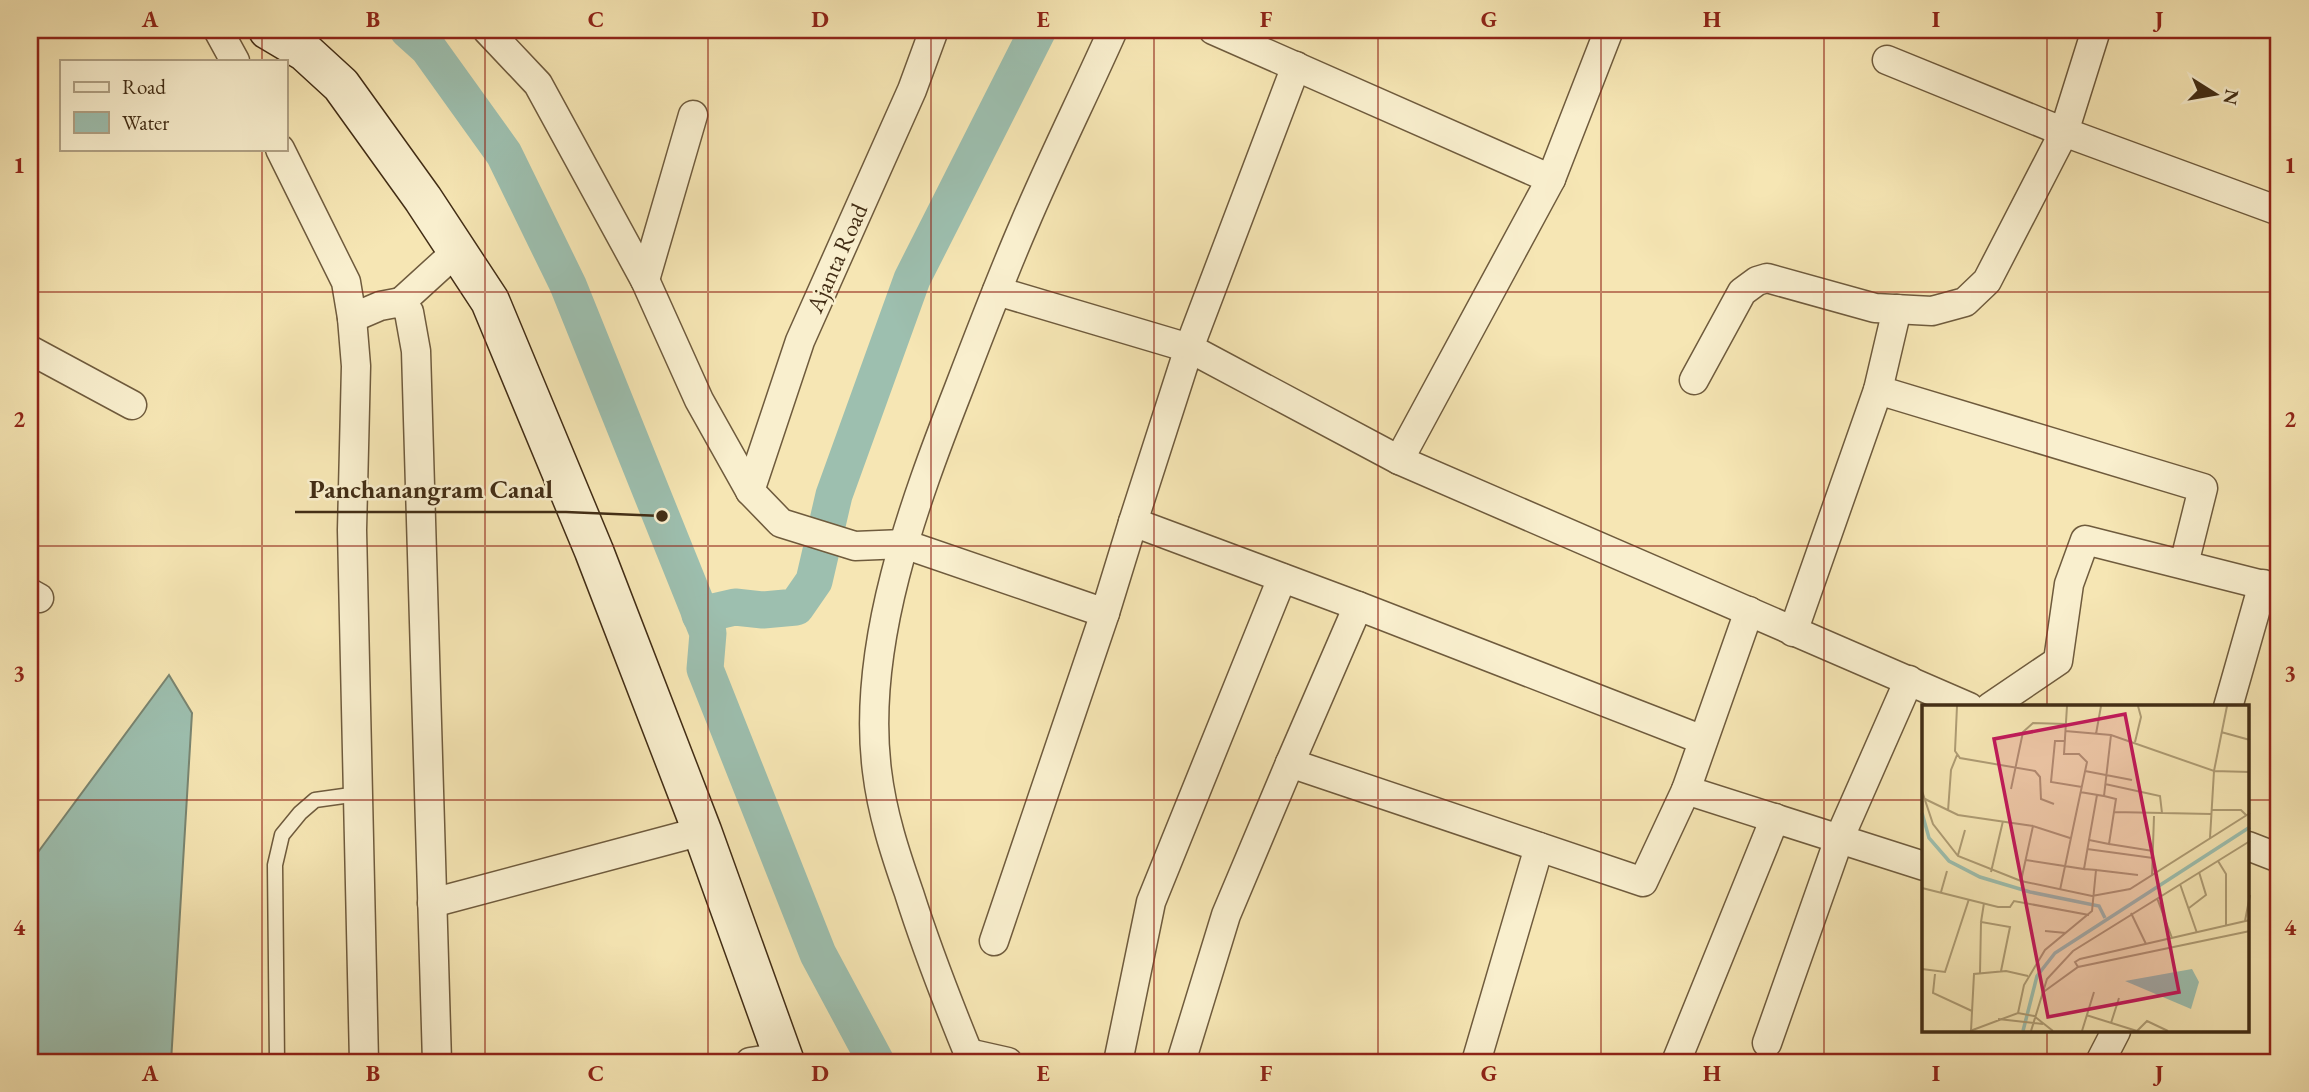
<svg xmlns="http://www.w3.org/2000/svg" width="2309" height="1092" font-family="'EB Garamond',serif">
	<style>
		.water { fill: #9dbfaf; stroke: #798571; stroke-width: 2 }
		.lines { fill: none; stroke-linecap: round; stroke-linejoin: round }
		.canal { stroke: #9dbfaf; stroke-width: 37 }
		.lane-casing { stroke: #6f5b3d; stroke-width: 17 }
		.street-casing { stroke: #6f5b3d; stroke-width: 31 }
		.secondary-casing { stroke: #422d15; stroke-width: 41 }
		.lane { stroke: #f9efce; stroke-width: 14 }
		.street { stroke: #f9efce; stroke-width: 28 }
		.secondary { stroke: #f9efce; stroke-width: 38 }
		.grid { fill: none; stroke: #8f2418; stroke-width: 2; stroke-opacity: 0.55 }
		.labels { text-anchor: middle; stroke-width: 5; stroke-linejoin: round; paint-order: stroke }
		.street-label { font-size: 24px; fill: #422d15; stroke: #f9efce }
		.inset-river { fill: none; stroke: #9dbfaf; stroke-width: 3.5 }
		.inset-road { fill: none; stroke: #ae9c74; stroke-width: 2 }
		.view { fill: #c2185b; fill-opacity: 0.15; stroke: #c2185b; stroke-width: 3.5 }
		.inset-edge { fill: none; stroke: #422d15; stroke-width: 3.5 }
		.leader { fill: none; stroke: #422d15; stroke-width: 2.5 }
		.callout-dot { fill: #422d15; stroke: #f9efce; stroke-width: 2.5 }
		.callout-label { font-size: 26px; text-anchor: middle; font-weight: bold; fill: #422d15; stroke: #f9efce; stroke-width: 5; stroke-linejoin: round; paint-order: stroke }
		.neatline { fill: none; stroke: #8f2418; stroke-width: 2.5 }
		.grid-label { font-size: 23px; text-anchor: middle; font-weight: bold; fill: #8f2418 }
	</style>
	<rect width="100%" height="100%" fill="#f6e6b4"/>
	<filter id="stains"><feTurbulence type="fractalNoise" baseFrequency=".00286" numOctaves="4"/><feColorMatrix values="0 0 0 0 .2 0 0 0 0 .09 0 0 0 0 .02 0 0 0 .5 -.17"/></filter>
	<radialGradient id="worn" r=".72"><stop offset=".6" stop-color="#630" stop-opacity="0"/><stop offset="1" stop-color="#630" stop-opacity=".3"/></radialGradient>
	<path class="water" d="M169,675l23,38 -21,349h-141v-199z"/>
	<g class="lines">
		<g class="canal">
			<path d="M408,30l20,18 76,106 64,131 140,348 -3,36 113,285 58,108"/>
			<path d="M700,615l35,-8 28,3 33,-3 18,-26 20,-86 78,-216 126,-249"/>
		</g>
		<g class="lane-casing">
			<path id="lane" d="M277,1062l-2,-197 7,-30 18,-22 15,-13 43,-6"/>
		</g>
		<g class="street-casing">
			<g id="street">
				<path d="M218,30l17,31"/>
				<path d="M487,30l51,54 107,196 54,120 51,91 31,32 74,23 49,-2 201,69 28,-91"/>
				<path d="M1213,30l338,149 -152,281"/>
				<path d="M1887,60l177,72 215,79"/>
				<path d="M1296,66l-107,282 -56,174 225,84"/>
				<path d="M280,149l66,133 6,36 4,48 -4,164 12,532"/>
				<path d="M1551,179l58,-149"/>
				<path d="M645,280l48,-165"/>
				<path d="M997,291l192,57 210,112 570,247"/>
				<path d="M401,302l56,-51"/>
				<path d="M352,318l28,-12 21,-4 8,10 7,39 21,711"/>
				<path d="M30,350l102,55"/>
				<path d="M1694,380l48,-88 15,-11 10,-3 108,30 57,3 33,-9 22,-21 77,-149 32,-102"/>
				<path d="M1878,390l19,-81"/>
				<path d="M750,491l50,-150 112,-251 22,-60"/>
				<path d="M30,593l9,5"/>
				<path d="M1749,611l-63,179 238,76"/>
				<path d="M1793,632l85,-242 325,98 -19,76"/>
				<path d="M1990,707l68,-46 11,-77 16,-44 194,49"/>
				<path d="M2228,707l35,-123"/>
				<path d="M1686,790l-43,92 -353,-119 68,-157 345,134"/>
				<path d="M2248,846l31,12"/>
				<path d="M432,903l270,-72"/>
				<path d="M994,941l111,-328"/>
				<path d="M1767,1043l72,-204 70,-159"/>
				<path d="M968,1053l40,9"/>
				<path d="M750,1062l33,-5"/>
				<path d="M972,1062c-23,-56 -45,-112 -63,-169 -14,-40 -27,-80 -32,-122 -16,-126 37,-268 82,-383 21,-55 42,-110 65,-163 28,-66 60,-130 89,-195"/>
				<path d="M1118,1062l33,-160 131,-324"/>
				<path d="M1181,1062l45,-147 64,-152"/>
				<path d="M1476,1062l63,-215"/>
				<path d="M1676,1062l99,-244"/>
				<path d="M2100,1062l16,-31"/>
			</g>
		</g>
		<g class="secondary-casing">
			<path id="secondary" d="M268,30l37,22 36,33 82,114 67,102 104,250 108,280 83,231"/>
		</g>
		<use href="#lane" class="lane"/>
		<use href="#street" class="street"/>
		<use href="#secondary" class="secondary"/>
	</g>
	<path class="grid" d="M262,30v31M485,30v1032M708,30v1032M931,30v1032M1154,30v1032M1378,30v1032M1601,30v1032M1824,30v1032M2047,30v677M262,149v913M30,292h2249M30,546h2249M30,800h1894M2248,800h31M2047,1031v31"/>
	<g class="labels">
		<g class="street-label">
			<text transform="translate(837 258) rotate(-66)" y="8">Ajanta Road</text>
		</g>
	</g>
	<g transform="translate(1922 705)">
		<rect width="327" height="327" fill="#f6e6b4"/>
		<path d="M270,264l7,13 -8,27 -66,-28z" fill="#9dbfaf"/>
		<path class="inset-river" d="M0,108l7,25 20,23 31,16 50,15 69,14 6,12M101,326l14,-55 18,-23 195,-126"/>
		<path class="inset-road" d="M35,1l-2,45 5,7 75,13 5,6 1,22 13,5M143,26l46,4 103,36 13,-65M299,27l29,8M174,29l5,-28M143,36h-10l-4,41 31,5M213,37l6,-25 -3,-11M163,66l47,9M183,79l55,12 2,17M89,84l12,-57 10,-9 33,1M0,86l11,33 25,32 63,25 71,15 38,-7 120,-76M158,87l24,4 7,-61M175,90l-8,45 20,4 7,-45 -12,-3M3,94l33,16 75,11M289,105h30l5,5M26,106l3,-41 6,-15M192,107l97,2M288,133l4,-67 36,1M187,139l44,7M165,144l66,9M36,150l7,-25M104,155l58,9 5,-29M296,156l8,13v52M174,165l42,5M69,167l12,-51M230,171l2,-60M99,176l12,-55 37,12M258,179l17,49M0,183l76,19h12l4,-6 75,14M138,185l27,-128 -8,-8h-15l3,-48M19,187l6,-21M235,193l15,40M62,198l-3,19 29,5 -9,44M267,203l17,-13 -7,-23M209,208l15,31M323,216l5,-26M123,226l21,2M156,262l-3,-5 5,-3 170,-39M0,264l23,3 24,-73M58,268l1,-51M13,269l-2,19 39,18M120,288l36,-26 172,-36M96,308l6,-28 21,-35 47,-39 4,-41 -12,-1M164,310l51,16M76,314l45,5M189,318l8,-25M48,326l48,-18 16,3 19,15M49,326l3,-57 32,-3 22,5M109,326l16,-52 26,-28 177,-110M160,326l12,-39M215,326l10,-10 21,10"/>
		<path class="view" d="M203,9l54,278 -131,25 -54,-278z"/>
		<rect width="327" height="327" class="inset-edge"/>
	</g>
	<path class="leader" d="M662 516L566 512H295"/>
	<circle class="callout-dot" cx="662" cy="516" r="7"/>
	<g class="callout-label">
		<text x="431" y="498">Panchanangram Canal</text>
	</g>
	<rect width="2309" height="1092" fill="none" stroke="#f6e6b4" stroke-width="77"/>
	<rect x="60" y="60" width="228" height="91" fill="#f9efce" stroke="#b0a184" stroke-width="2"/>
	<rect x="74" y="82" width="35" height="10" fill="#f9efce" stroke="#b0a184" stroke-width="2"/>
	<text x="122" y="94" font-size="21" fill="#422d15">Road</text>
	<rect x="74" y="112" width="35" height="21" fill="#9dbfaf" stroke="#b0a184" stroke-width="2"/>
	<text x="122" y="130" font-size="21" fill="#422d15">Water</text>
	<g transform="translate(2215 94) rotate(101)" stroke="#f9efce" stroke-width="5" paint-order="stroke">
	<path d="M0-5L12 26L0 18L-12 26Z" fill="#422d15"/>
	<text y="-10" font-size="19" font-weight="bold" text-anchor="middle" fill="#422d15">N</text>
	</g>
	<rect x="38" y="38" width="2232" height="1016" class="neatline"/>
	<g class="grid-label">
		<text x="150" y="27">A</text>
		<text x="373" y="27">B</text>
		<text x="596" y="27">C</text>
		<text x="820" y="27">D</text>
		<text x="1043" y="27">E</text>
		<text x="1266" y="27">F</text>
		<text x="1489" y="27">G</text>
		<text x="1712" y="27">H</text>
		<text x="1936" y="27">I</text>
		<text x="2159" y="27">J</text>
		<text x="19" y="173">1</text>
		<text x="2290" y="173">1</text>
		<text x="19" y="427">2</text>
		<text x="2290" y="427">2</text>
		<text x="19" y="681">3</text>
		<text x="2290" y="681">3</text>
		<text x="19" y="935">4</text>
		<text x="2290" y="935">4</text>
		<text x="150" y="1081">A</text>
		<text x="373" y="1081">B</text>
		<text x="596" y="1081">C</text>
		<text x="820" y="1081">D</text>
		<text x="1043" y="1081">E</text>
		<text x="1266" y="1081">F</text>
		<text x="1489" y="1081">G</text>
		<text x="1712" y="1081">H</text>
		<text x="1936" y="1081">I</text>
		<text x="2159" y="1081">J</text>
	</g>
	<rect width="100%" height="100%" filter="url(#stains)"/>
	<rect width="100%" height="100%" fill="url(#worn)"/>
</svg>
